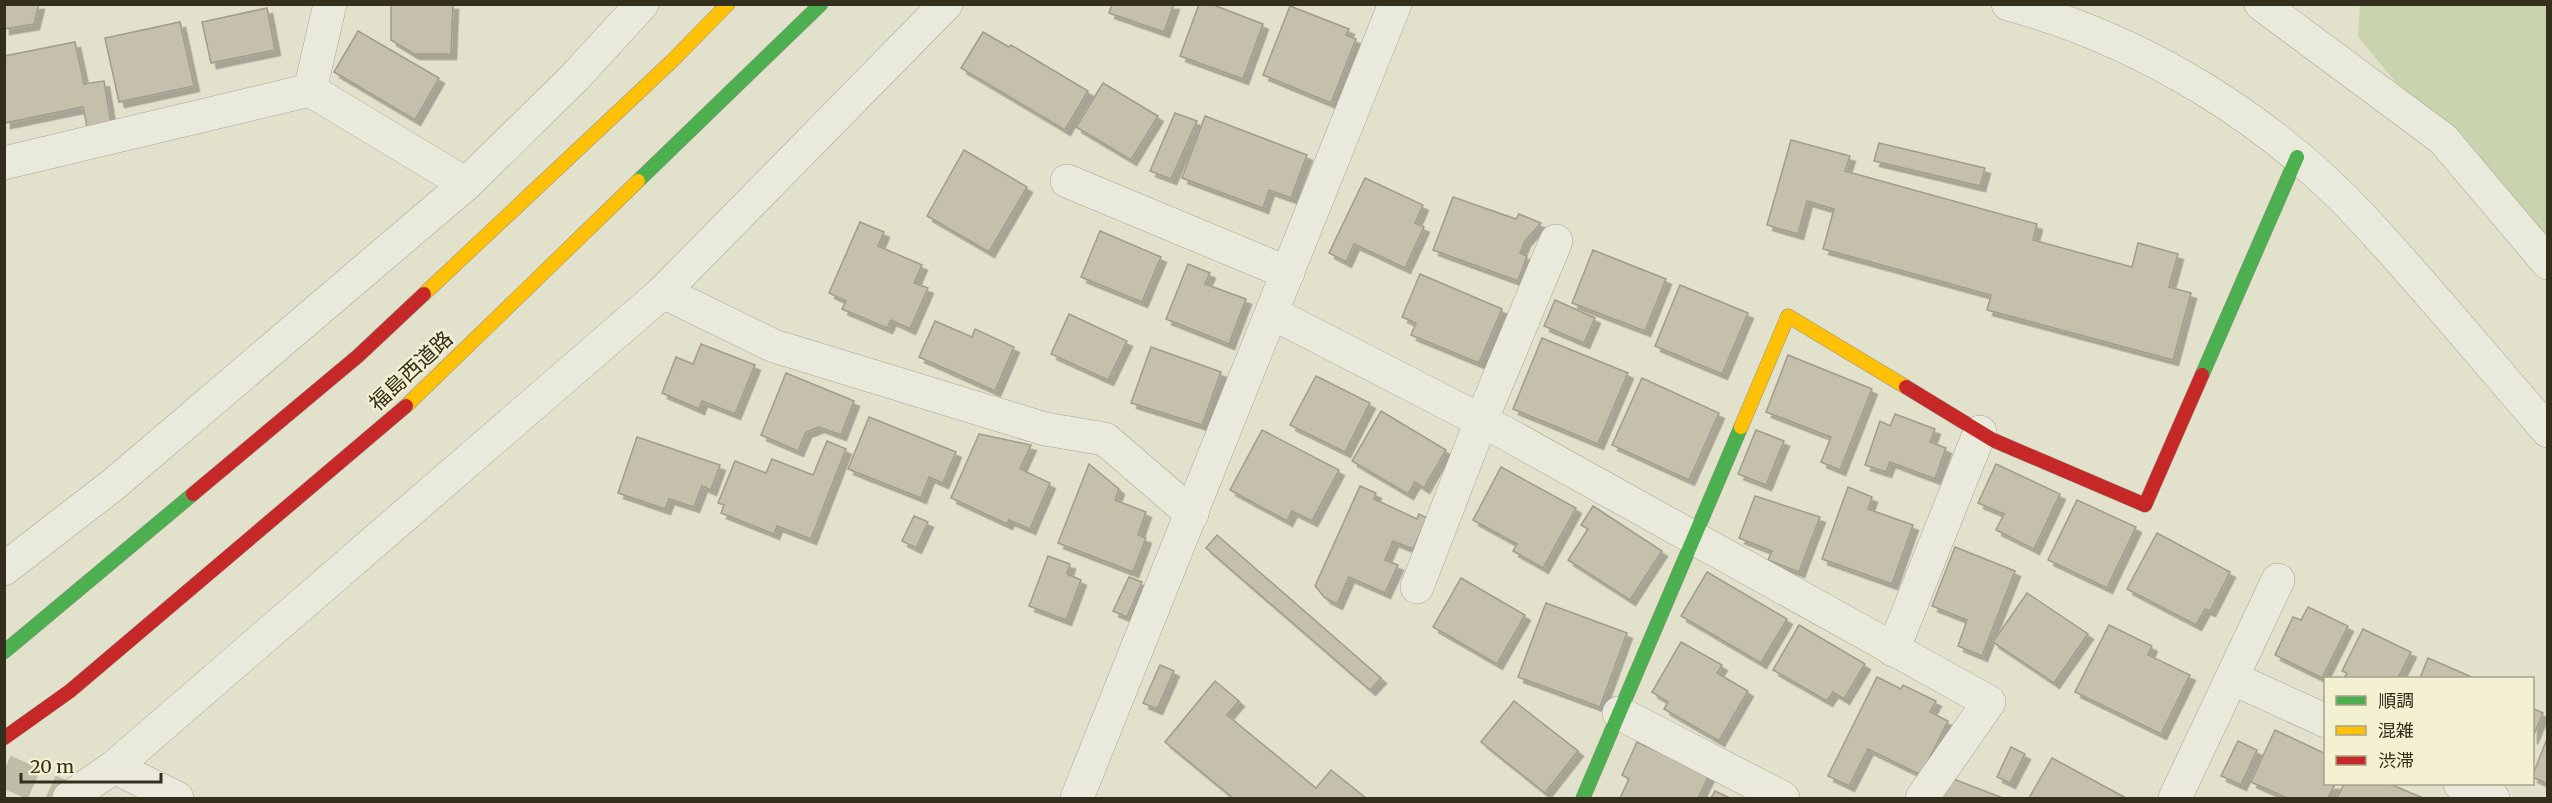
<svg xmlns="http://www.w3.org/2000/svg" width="2552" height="803" font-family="Merriweather,'Noto Sans JP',serif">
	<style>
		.green { fill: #c9d3ae }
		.building { fill: #c5c0ac; stroke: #a19c8b; stroke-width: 1.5; filter: url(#shadow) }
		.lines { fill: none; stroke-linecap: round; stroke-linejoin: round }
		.street-tunnel { stroke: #bfbda8; stroke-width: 33; stroke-dasharray: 33 16; stroke-linecap: butt }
		.street-casing { stroke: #a7a494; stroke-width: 34 }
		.fast-casing { stroke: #969384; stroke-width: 15 }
		.slow-casing { stroke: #969384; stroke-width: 15 }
		.jam-casing { stroke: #969384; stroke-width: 15 }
		.street { stroke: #eaeadc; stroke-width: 33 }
		.fast { stroke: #4caf50; stroke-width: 14 }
		.slow { stroke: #ffc107; stroke-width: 14 }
		.jam { stroke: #c62828; stroke-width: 14 }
		.labels { text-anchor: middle; stroke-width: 4.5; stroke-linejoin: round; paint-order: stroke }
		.street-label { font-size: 21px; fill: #342e1d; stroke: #f3f1d1 }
	</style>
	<defs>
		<filter id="shadow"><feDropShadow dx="5.5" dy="5.5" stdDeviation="0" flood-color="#0004"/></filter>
	</defs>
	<rect width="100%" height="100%" fill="#e2e1cb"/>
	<path class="green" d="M2360,5h187v258l-189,-226z"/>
	<g class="building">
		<path d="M4,4h35l-5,20 -30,5z"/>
		<path d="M391,4h62l-2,50h-37l-23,-14z"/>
		<path d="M1112,4h62l-10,28 -55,-19z"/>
		<path d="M1199,4h12l52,20 -20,55 -63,-23z"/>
		<path d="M1290,6l59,23 -3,6 10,4 -25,64 -68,-28z"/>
		<path d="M267,8l8,42 -64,13 -9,-41z"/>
		<path d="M180,22l14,64 -75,16 -14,-64z"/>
		<path d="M358,31l81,47 -24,42 -81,-48z"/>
		<path d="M983,32l26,15 2,-2 77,46 -23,39 -104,-62z"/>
		<path d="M75,42l9,42 20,-3 7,42 -24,4 -4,-20 -78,16 -1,-67z"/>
		<path d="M1103,83l55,33 -27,44 -55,-33z"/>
		<path d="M1175,113l22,8 -26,58 -21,-8z"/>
		<path d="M1205,116l102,39 -16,43 -22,-8 -6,18 -81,-30z"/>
		<path d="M1791,140l59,16 -5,15 192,53 -4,16 99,27 6,-24 40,11 -9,33 22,6 -18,67 -186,-50 4,-15 -168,-46 11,-40 -27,-8 -9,33 -31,-9z"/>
		<path d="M1879,143l106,25 -5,18 -106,-25z"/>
		<path d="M964,150l63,37 -38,65 -62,-36z"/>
		<path d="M1365,178l58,27 -8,18 9,4 -19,41 -51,-24 -8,18 -17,-9z"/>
		<path d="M1453,197l63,22 3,-5 22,9 -16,18 -5,12 7,3 -9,25 -85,-31z"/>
		<path d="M860,222l24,10 -6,14 44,19 -8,18 14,5 -18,41 -19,-9 -4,8 -45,-19 4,-8 -17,-8z"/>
		<path d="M1100,231l61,26 -19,45 -61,-25z"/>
		<path d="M1593,250l73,29 -21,52 -73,-28z"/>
		<path d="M1188,264l22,9 -5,11 41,15 -17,45 -63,-25z"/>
		<path d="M1420,274l82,35 -23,54 -68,-28 5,-12 -14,-6z"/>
		<path d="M1680,285l68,28 -26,61 -67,-28z"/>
		<path d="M1555,300l40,18 -11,25 -40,-17z"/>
		<path d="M1069,314l58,27 -19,39 -57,-26z"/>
		<path d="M935,321l37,16 3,-8 39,18 -19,44 -76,-34z"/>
		<path d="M1542,338l86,35 -30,71 -85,-35z"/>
		<path d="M701,344l54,21 -20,49 -33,-13 -3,8 -37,-16 14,-36 17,7z"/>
		<path d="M1151,347l70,25 -19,53 -71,-22z"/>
		<path d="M1788,355l84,34 -32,81 -19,-8 10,-25 -65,-25z"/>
		<path d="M786,373l68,28 -13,34 -22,-8 -13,5 -8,19 -37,-16z"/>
		<path d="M1316,376l54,27 -25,49 -55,-27z"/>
		<path d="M1642,378l77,35 -30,67 -77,-35z"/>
		<path d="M1381,411l65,39 -22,38 -9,-6 -7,12 -56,-33z"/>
		<path d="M1895,414l40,15 -5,13 16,6 -11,31 -45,-17 -4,10 -21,-7 15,-44 10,5z"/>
		<path d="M869,417l87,35 -13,31 -14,-6 -8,21 -73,-29z"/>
		<path d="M1262,430l77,40 -27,51 -20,-10 -5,10 -57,-31z"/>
		<path d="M1756,430l28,11 -18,44 -28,-11z"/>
		<path d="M979,434l52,11 -11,24 30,14 -20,46 -21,-9 -2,4 -56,-26z"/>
		<path d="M637,437l83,28 -9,25 -9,-4 -8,21 -25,-8 -4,10 -47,-16z"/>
		<path d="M827,441l19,8 -35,90 -34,-13 -3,8 -53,-21 3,-8 -6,-2 17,-42 31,12 6,-14 41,16z"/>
		<path d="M1089,464l30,25 -4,11 31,12 -8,23 8,3 -13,34 -75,-29z"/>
		<path d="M1996,464l64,30 -26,55 -38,-19 8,-16 -26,-11z"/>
		<path d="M1501,467l75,41 -33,60 -30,-17 4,-7 -44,-24z"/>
		<path d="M1360,486l16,7 -2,6 43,20 2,-5 8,4 -14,31 -20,-8 -8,19 13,5 -13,28 -36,-16 -12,27 -12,-6 -10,-12z"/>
		<path d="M1848,487l24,10 -4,12 45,16 -21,59 -70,-25z"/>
		<path d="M1755,496l65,21 -21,55 -31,-12 4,-9 -33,-13z"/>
		<path d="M2077,500l59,27 -29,61 -59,-28z"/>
		<path d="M1593,506l69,45 -32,49 -62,-40 20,-31 -7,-4z"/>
		<path d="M914,516l14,6 -12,26 -14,-7z"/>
		<path d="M2157,533l73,39 -20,39 -5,-2 -9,16 -69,-36z"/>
		<path d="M1217,535l164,143 -11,12 -164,-142z"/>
		<path d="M1955,547l60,24 -33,85 -24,-10 9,-26 -35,-14z"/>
		<path d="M1048,556l22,8 -3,10 14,6 -15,40 -37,-14z"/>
		<path d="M1707,572l80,47 -26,44 -80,-47z"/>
		<path d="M1129,577l13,5 -15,35 -14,-6z"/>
		<path d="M1461,578l64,37 -28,49 -64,-37z"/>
		<path d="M2027,593l61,41 -34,49 -61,-41z"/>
		<path d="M1546,603l81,30 -27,74 -82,-30z"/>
		<path d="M2308,607l40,19 -26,52 -47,-23 18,-38 8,3z"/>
		<path d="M1799,625l66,39 -21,35 -11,-7 -6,9 -54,-31z"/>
		<path d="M2109,625l43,21 -4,9 42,20 -29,59 -86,-42z"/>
		<path d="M2363,629l48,23 -13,26h-54l3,-5 -5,-2z"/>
		<path d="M1681,642l41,23 -5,8 31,18 -29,50 -55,-32 4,-7 -16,-10z"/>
		<path d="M2428,658l46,20h-54z"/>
		<path d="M1160,665l14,6 -17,38 -14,-6z"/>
		<path d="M1877,677l24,12 2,-4 33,16 -6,11 18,9 -27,54 -53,-26 -19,37 -21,-10z"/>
		<path d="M1215,681l24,20 -12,14 89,73 15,-18 35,28h-133l-68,-56z"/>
		<path d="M1514,701l64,50 -33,42 -64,-51z"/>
		<path d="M2532,708l11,5 -11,26z"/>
		<path d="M2275,730l51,24v30h9l-7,14h-41l-36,-16z"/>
		<path d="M2548,736v48l-16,-7z"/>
		<path d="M2238,741l19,9 -16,35 -20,-9z"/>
		<path d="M1637,742l72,33 -11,23h-78l9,-19 -7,-4z"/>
		<path d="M2011,747l14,7 -15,29 -13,-6z"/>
		<path d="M2052,758l74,40h-97z"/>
		<path d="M1943,775l60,23h-70z"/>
		<path d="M2344,784h46l33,14h-86z"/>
		<path d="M1715,791l15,7h-19z"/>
	</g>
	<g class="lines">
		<path class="street-tunnel" d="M4,771l62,27"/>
		<g class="street-casing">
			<g id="street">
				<path d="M330,4l-20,86 156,94"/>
				<path d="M2008,4c134,36 263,115 357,217 63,68 122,140 183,210"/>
				<path d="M2261,4l182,135 105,124"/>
				<path d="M4,163l306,-73"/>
				<path d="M1067,181l221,92"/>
				<path d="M663,292l111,54 271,83 60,10 87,75"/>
				<path d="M1272,313l233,120 484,269 -67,96"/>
				<path d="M4,569l110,-85 352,-300 109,-107 67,-73"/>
				<path d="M1417,587l64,-166 75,-180"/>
				<path d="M1893,650l87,-218"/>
				<path d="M2232,678l94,43"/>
				<path d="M1619,713l164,85"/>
				<path d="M114,767l63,31"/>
				<path d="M2460,784l33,14"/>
				<path d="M69,798l45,-31 549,-475 283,-288"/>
				<path d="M1077,798l318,-794"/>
				<path d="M2175,798l103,-218"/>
			</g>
		</g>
		<g class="fast-casing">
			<g id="fast">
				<path d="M638,181l183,-177"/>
				<path d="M2202,375l95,-218"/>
				<path d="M4,652l189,-158"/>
				<path d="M1583,798l158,-371"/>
			</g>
		</g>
		<g class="slow-casing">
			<g id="slow">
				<path d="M424,294l247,-232 57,-58"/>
				<path d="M406,406l232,-225"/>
				<path d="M1741,427l47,-111 118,71"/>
			</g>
		</g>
		<g class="jam-casing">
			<g id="jam">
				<path d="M1906,387l87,53 152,65 57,-130"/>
				<path d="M193,494l165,-138 66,-62"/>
				<path d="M4,738l66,-47 336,-285"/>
			</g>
		</g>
		<use href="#street" class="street"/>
		<use href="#fast" class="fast"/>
		<use href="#slow" class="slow"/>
		<use href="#jam" class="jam"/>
	</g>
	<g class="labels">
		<g class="street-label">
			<text transform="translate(411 371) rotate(-43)" y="7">福島西道路</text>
		</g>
	</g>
	<rect width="2552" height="803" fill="none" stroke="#342e1d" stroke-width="12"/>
	<rect x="2324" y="677" width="210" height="108" fill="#f3f1d1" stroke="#a7a389" stroke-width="1.5"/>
	<rect x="2336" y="696" width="30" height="9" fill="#4caf50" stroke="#a7a389" stroke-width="1.5"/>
	<text x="2378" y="707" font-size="18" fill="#342e1d">順調</text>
	<rect x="2336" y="726" width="30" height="9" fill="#ffc107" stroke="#a7a389" stroke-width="1.5"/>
	<text x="2378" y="737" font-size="18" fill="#342e1d">混雑</text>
	<rect x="2336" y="756" width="30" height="9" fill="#c62828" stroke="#a7a389" stroke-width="1.5"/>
	<text x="2378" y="767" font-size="18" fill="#342e1d">渋滞</text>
	<path d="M21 773v9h140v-9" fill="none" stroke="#342e1d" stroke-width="3"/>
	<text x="30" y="773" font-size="18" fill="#342e1d" stroke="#f3f1d1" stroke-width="4.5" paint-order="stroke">20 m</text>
</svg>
